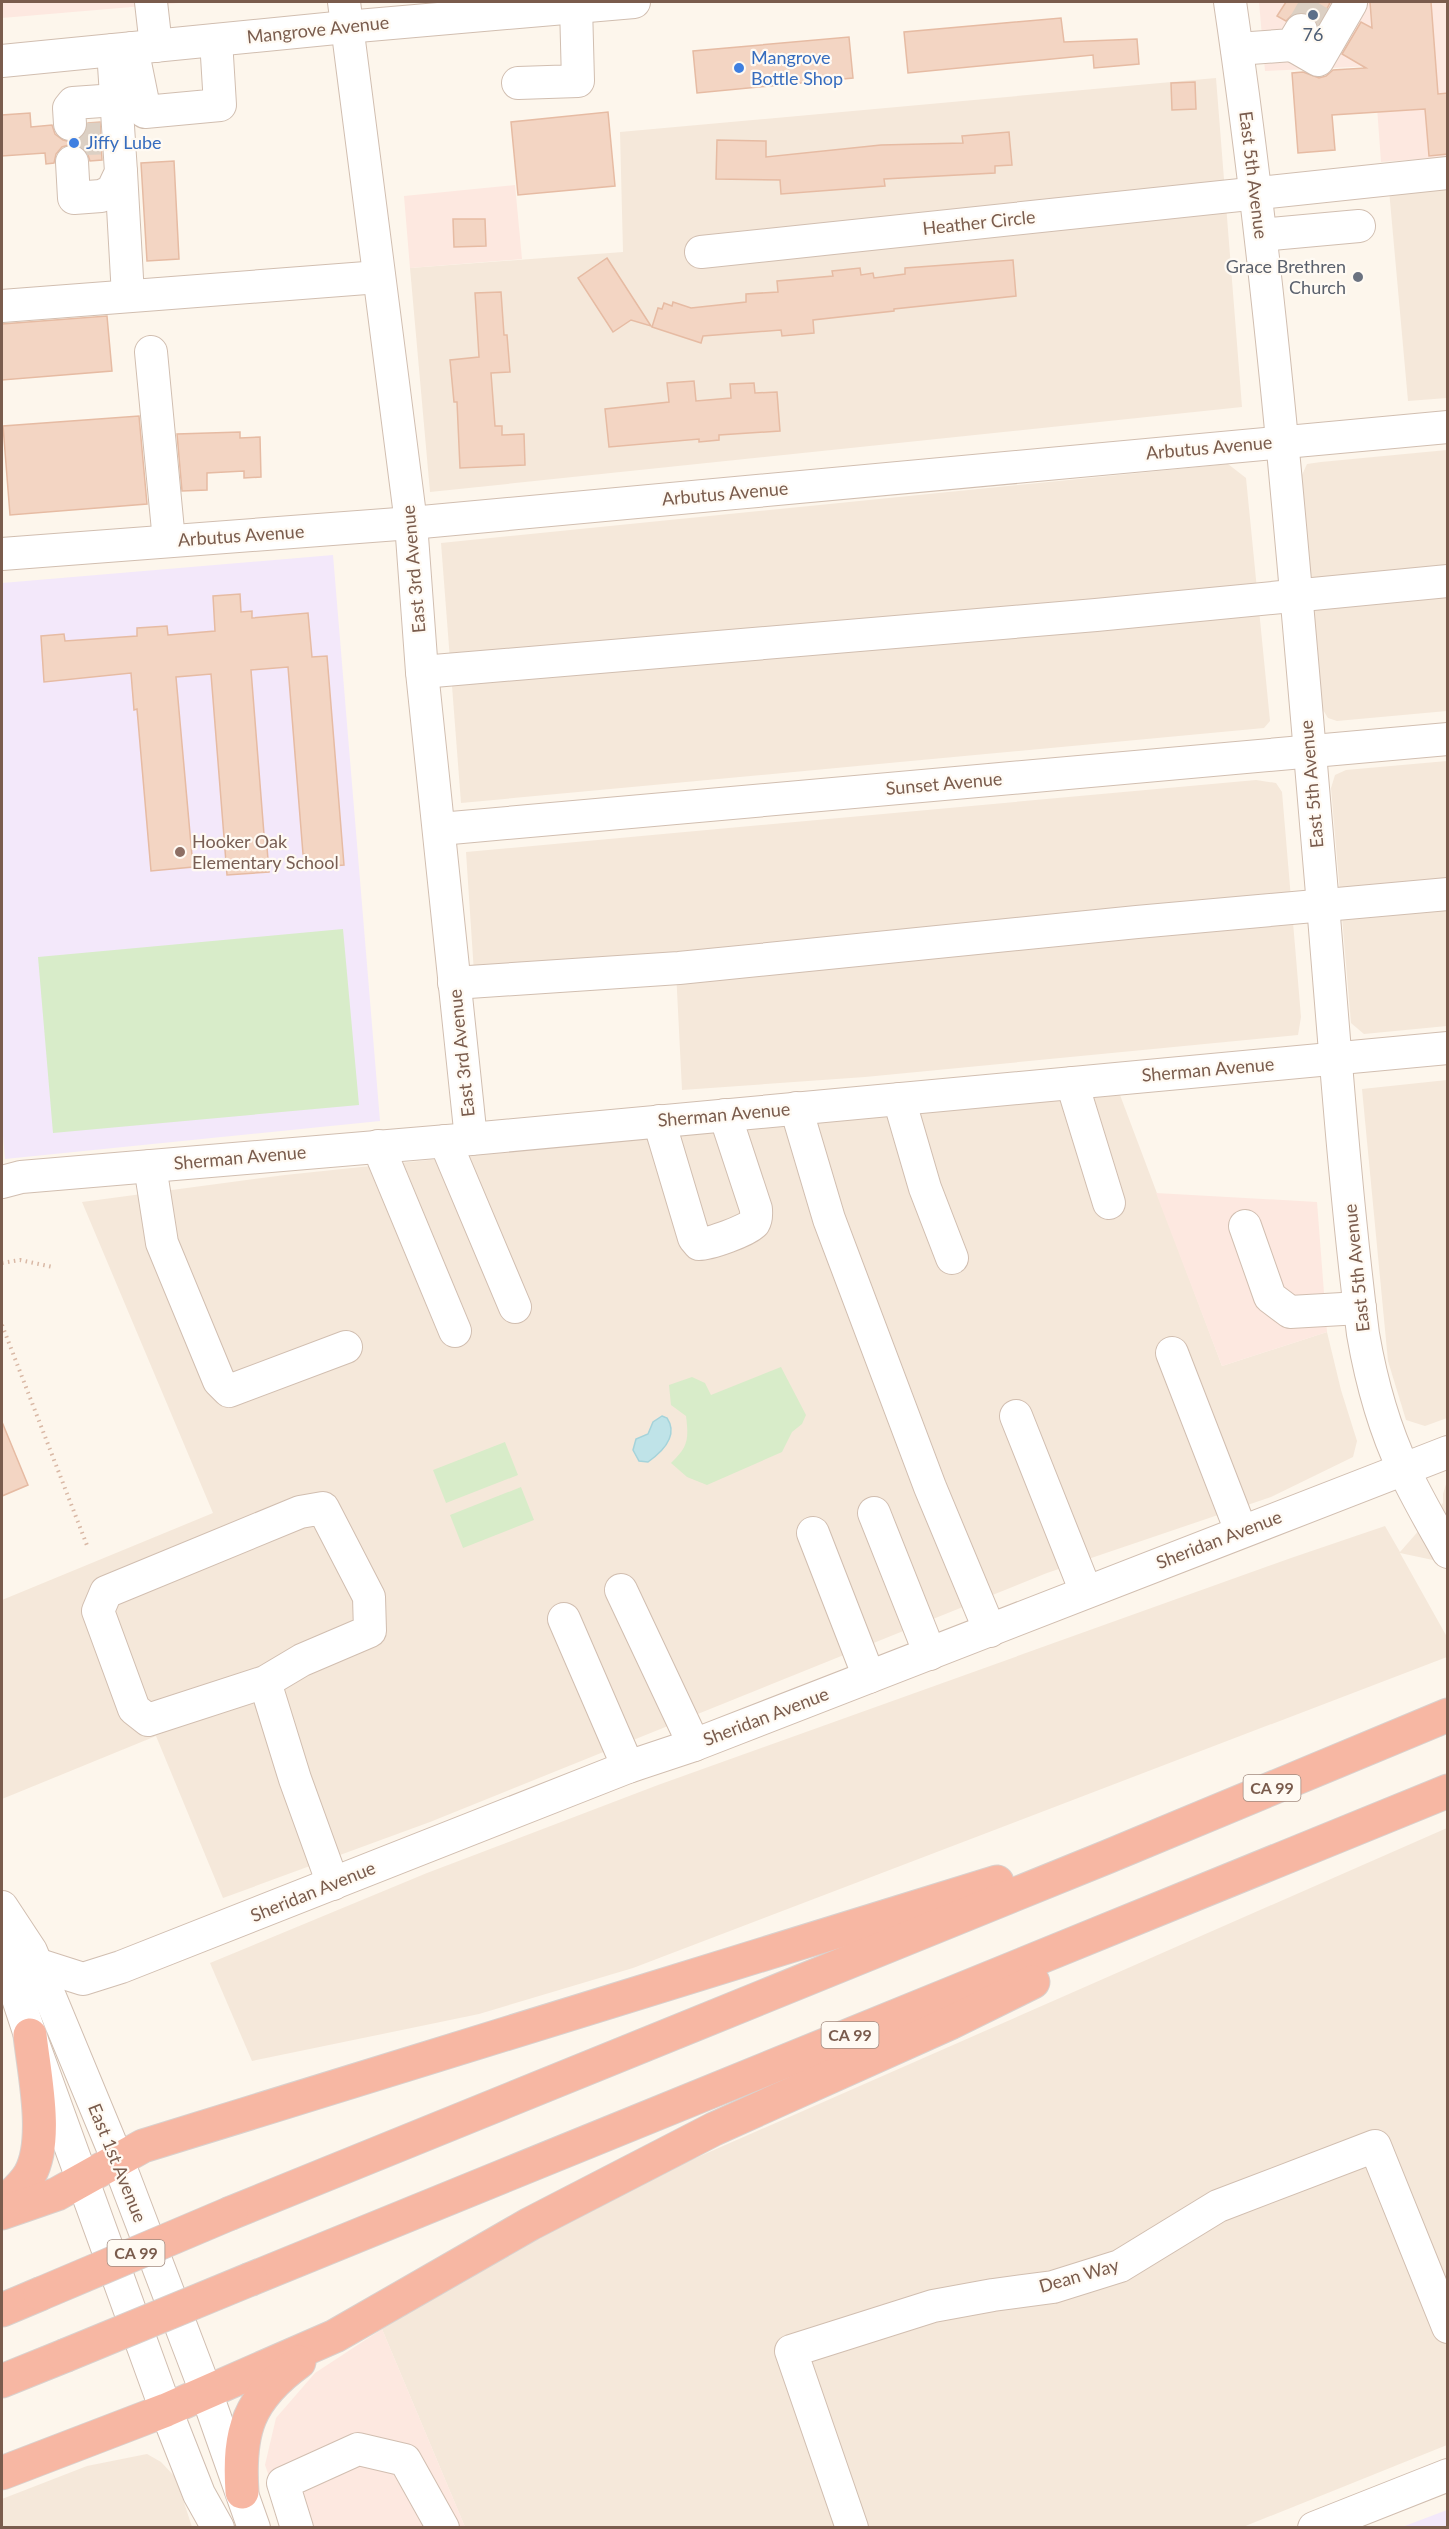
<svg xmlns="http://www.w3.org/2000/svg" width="1449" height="2529" font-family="Lato,sans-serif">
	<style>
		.residential { fill: #f5e8da }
		.commercial { fill: #fde8e0 }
		.education { fill: #f3e8fa }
		.green { fill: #d8ecc9 }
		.water { fill: #bfe3e8; stroke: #a5d3da; stroke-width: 1.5 }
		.building { fill: #f3d5c3; stroke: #e6bba3; stroke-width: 1.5 }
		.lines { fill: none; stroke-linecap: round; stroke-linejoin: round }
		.minor-tunnel { stroke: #dcd0c4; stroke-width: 32; stroke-dasharray: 32 16; stroke-linecap: butt }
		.minor-casing { stroke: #d1beb0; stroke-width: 34 }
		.highway-casing { stroke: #dad1cd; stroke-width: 35 }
		.path { stroke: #d9b8a5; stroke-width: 4; stroke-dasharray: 1.5 4.5; stroke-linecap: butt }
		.minor { stroke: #fff; stroke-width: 32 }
		.highway { stroke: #f7b7a3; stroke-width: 33 }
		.highway-bridge-casing { stroke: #dad1cd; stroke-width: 35; stroke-linecap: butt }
		.highway-bridge { stroke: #f7b7a3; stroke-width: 33 }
		.service-dot { fill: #5c6f8a; stroke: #fffaf3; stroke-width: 2 }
		.shop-dot { fill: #3f7fe0; stroke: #fffaf3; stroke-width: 2 }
		.worship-dot { fill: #6b7280; stroke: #fffaf3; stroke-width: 2 }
		.education-dot { fill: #8d6e63; stroke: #fffaf3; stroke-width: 2 }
		.labels { text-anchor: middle; stroke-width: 4.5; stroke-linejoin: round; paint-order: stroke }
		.shield { fill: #fffaf3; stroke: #a28b7f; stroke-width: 1.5 }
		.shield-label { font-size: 16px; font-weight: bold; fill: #7a5c4d }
		.street-label { font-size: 18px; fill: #7a5c4d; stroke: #fffaf3 }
		.service-label { font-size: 18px; fill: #4e5e75; stroke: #fffaf3 }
		.shop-label { font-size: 18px; fill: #366cbe; stroke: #fffaf3; text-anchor: start }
		.worship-label { font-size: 18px; fill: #5b616d; stroke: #fffaf3; text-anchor: end }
		.education-label { font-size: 18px; fill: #785e54; stroke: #fffaf3; text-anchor: start }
	</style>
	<rect width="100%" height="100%" fill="#fdf6ec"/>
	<g class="residential">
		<path d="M1216,78l26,329 -812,85 -20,-224 213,-16 -3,-120z"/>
		<path d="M1447,185v213l-39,3 -19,-211z"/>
		<path d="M1447,450v261l-110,10 -9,-3 -8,-13 -18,-230 5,-11 14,-2z"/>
		<path d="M1228,464l18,14 24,243 -6,7 -803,75 -20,-260z"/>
		<path d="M1447,761v265l-83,8 -13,-11 -20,-235 4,-13 11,-5z"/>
		<path d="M1256,780l20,3 6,9 19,225 -3,18 -433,42 -183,13 -6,-119 -201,17 -9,-136z"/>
		<path d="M1447,1080v338l-22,8 -19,-6 -18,-59 -26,-272z"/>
		<path d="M1120,1095l102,271 105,-34 14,58 16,51 -4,16 -82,40 -224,76 -617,249 -207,76 -67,-162 -154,63v-199l211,-87 -131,-311 203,-27 586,-61z"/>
		<path d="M1447,1481v82l-47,-10 47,84v20l-814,311 -154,46 -227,47 -42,-98 217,-90 231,-88 633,-227 94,-32 15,26 43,-49v-9z"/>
		<path d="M1447,1828v617l-204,82h-778l-83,-198 209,-125z"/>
		<path d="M147,2454l14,8 15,16 16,49 -190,1v-29l85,-33z"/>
	</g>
	<g class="commercial">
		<path d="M2,2h189l-189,16z"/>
		<path d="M1259,2h188v155l-66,5 -7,-96 -109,5z"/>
		<path d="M515,185l7,74 -112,9 -6,-72z"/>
		<path d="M1156,1193l161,9 10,130 -105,34z"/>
		<path d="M382,2329l83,198h-178l-22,-62 11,-47 39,-45z"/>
	</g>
	<g class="education">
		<path d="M333,555l47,566 -375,38 -3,-36v-540z"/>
		<path d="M1447,2510v17h-45z"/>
	</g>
	<g class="green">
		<path d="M343,929l16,176 -306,28 -15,-176z"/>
		<path d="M781,1367l25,48 -4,9 -10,8 -10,20 -75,33 -20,-8 -16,-14c17,-16 18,-23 15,-47l-15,-11 -2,-20 23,-8 13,6 6,12z"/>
		<path d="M505,1442l13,33 -72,28 -13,-33z"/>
		<path d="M521,1487l13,33 -71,28 -13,-33z"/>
	</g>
	<path class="water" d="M662,1416l5,2c12,18 -5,34 -19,44l-9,-1 -6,-11 3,-11 12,-5 5,-12z"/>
	<g class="building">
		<path d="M1286,2h41l3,1 -12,22 -7,-10 -9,-3 -9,2 -7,7 -9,-5z"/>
		<path d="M1370,2h61l7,92 10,-1v61l-19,2 -4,-47 -93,6 3,35 -37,3 -6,-80 11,-1 16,6 7,-2 7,-6 33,-2 -24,-14 19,-32 11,6z"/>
		<path d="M1061,18l3,24 73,-3 2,25 -45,4 -1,-13 -185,18 -4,-41z"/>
		<path d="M849,37l4,41 -156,15 -4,-42z"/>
		<path d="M1195,82l1,27 -24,1 -1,-27z"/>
		<path d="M608,112l7,74 -97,9 -7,-73z"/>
		<path d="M30,113l1,14 21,-2 3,9 8,6 8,2 9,-3 6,-8 2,-8 12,-1 2,38 -12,1 -3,-9 -6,-6 -9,-2 -10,3 -6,7 -2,9 -8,1 -1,-11 -43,3v-41z"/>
		<path d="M1009,132l3,33 -17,1v7l-111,6 1,7 -104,8 -1,-14 -64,-1 1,-39 49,1v16l115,-12 82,-2 -1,-7z"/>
		<path d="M174,161l5,98 -32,2 -6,-98z"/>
		<path d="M453,219h32l1,27 -32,1z"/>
		<path d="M607,258l44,68 -20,-6 -18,12 -35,-54z"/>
		<path d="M1013,260l3,36 -122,13v2l-81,9 1,13 -32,3 -1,-6 -78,6 -2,7 -49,-16 6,-19 4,1 2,-6 8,3 1,-4 18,6 55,-6v-8l32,-2 -1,-11 56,-5 -1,-5 28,-3 1,7 12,-2 1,5 31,-4v-6z"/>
		<path d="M501,292l3,43h3l3,37 -19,1 4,53h7v9l22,-1 1,31 -65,3 -3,-66h-3l-4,-42 29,-3 -4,-64z"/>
		<path d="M107,316l5,55 -110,9v-56z"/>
		<path d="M694,381l2,20 35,-3 -1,-14 24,-1 1,10 22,-1 3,39 -61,4v5l-20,2v-3l-90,8 -4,-38 64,-7 -2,-19z"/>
		<path d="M139,416l8,88 -137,11 -7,-89z"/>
		<path d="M240,432v6l20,-1 1,40 -17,1v-7l-37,2v17l-25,1 -5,-57z"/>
		<path d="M240,594l1,18 11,-1v7l56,-5 4,44 15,-1 17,209 -38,3 -1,-14h-2l-15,-187 -37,3 14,177h2l2,25 -42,3 -16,-201 -35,3 17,190 -42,4 -14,-162 -3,1 -3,-37 -87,9 -3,-46 23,-2 1,7 72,-5v-8l30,-2 1,9 47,-4 -2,-35z"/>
		<path d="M2,1422l26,63 -26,11z"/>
	</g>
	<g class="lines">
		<g class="minor-tunnel">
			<path d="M1301,30l16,-28"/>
			<path d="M84,123l1,38"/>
		</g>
		<g class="minor-casing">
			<g id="minor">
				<path d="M151,2l5,44"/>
				<path d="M344,2l67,521 11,149 49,467"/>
				<path d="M1230,2c44,299 67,602 93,903 12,143 22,287 40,429 8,46 21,94 41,136 13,28 29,55 44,82"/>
				<path d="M1292,45l26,15 33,-57 -2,-1"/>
				<path d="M132,48l13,64 75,-7 -4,-65"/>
				<path d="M1237,49l55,-4 9,-15"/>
				<path d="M2,61l344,-34 288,-25"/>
				<path d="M518,83l60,-2 -2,-75"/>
				<path d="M70,124l-1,-16 4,-5 43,-3"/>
				<path d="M72,162l2,36 27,-2 11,-5 9,-19 -8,-122"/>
				<path d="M121,172l7,124"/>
				<path d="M1261,235l98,-9"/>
				<path d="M701,252l747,-79"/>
				<path d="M2,306l377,-29"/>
				<path d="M151,352l18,189"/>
				<path d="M2,554l409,-31 1037,-96"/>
				<path d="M422,672l674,-57 352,-34"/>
				<path d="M440,829l1008,-90"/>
				<path d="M454,983l225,-15 458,-46 311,-28"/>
				<path d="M1072,1083l37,120"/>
				<path d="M899,1099l26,89 27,70"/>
				<path d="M796,1108l33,111 101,268 60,144"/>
				<path d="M659,1121l35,117 5,6c10,0 48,-13 55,-21 3,-5 2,-9 2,-14l-31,-94"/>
				<path d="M445,1141l70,166"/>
				<path d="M378,1146l77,185"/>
				<path d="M150,1166l12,77 57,138 10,10 117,-44"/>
				<path d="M2,1182l19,-5 450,-38 977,-91"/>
				<path d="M1245,1226l25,71 20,15 70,-4"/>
				<path d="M1172,1353l69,178"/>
				<path d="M1016,1416l70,176"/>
				<path d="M874,1513l56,141"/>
				<path d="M813,1533l56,144"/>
				<path d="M621,1590l73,155"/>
				<path d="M564,1619l64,148"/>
				<path d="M265,1682l-117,38 -14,-11 -36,-98 8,-19 194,-80 23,-4 46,89 1,34 -68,29 -37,22 30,97 38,105"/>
				<path d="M2,1907l29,44 87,210 88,231 48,136"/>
				<path d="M2,1937l5,28 23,70 136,375 33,84 19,34"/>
				<path d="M36,1964l47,15 38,-12 507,-200 66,-22 754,-293"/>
				<path d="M297,2528l-14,-45 75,-34 47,11 38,68"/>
				<path d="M852,2528l-61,-177 142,-45 60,-11 60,-8 67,-21 98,-60 157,-60 73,181"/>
				<path d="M1314,2528l134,-53"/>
			</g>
		</g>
		<g class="highway-casing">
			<g id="highway">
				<path d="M2,2204c10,-9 21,-18 28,-30 19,-35 4,-101 0,-139"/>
				<path d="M2,2213l55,-19 86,-48 854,-264"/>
				<path d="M231,2213l876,-356 341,-142"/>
				<path d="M251,2279l1197,-488"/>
				<path d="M2,2310l38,-16"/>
				<path d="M2,2381l62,-25"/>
				<path d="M2,2473l164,-63 169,-74 195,-112 184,-95 236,-106 83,-41"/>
				<path d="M242,2492c-4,-61 6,-93 57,-130"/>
			</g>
		</g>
		<g class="path">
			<path d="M2,1263l18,-3 33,7"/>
			<path d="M2,1325l86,223"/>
		</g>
		<use href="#minor" class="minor"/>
		<use href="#highway" class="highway"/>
		<g class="highway-bridge-casing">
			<g id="highway-bridge">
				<path d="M40,2294l191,-81"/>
				<path d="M64,2356l187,-77"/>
			</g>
		</g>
		<use href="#highway-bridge" class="highway-bridge"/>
	</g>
	<circle class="service-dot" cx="1313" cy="15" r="6"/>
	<g class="shop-dot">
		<circle cx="739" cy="68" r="6"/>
		<circle cx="74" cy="143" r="6"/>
	</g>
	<circle class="worship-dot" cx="1358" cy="277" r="6"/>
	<circle class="education-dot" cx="180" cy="852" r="6"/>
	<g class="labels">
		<g class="shield">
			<rect x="1243.5" y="1775" width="57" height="26" rx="4.5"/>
			<rect x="821.5" y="2022" width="57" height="26" rx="4.5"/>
			<rect x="107.5" y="2240" width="57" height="26" rx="4.5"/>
		</g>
		<g class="shield-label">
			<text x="1272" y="1794">CA 99</text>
			<text x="850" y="2041">CA 99</text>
			<text x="136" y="2259">CA 99</text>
		</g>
		<g class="street-label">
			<text transform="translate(318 30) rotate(-6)" y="6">Mangrove Avenue</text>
			<text transform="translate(1253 175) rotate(83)" y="6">East 5th Avenue</text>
			<text transform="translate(979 223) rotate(-6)" y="6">Heather Circle</text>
			<text transform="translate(1209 448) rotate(-5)" y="6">Arbutus Avenue</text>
			<text transform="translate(725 494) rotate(-5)" y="6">Arbutus Avenue</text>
			<text transform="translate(241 536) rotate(-4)" y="6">Arbutus Avenue</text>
			<text transform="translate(414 569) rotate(-95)" y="6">East 3rd Avenue</text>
			<text transform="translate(944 784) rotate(-5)" y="6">Sunset Avenue</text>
			<text transform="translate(1312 784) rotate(-95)" y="6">East 5th Avenue</text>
			<text transform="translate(462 1053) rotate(-96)" y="6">East 3rd Avenue</text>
			<text transform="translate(1208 1070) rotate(-5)" y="6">Sherman Avenue</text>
			<text transform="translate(724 1115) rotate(-5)" y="6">Sherman Avenue</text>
			<text transform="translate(240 1158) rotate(-5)" y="6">Sherman Avenue</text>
			<text transform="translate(1357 1268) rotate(-96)" y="6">East 5th Avenue</text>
			<text transform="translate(1219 1540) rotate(-21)" y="6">Sheridan Avenue</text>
			<text transform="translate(766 1717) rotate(-21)" y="6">Sheridan Avenue</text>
			<text transform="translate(313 1892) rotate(-22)" y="6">Sheridan Avenue</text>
			<text transform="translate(117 2163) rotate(68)" y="6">East 1st Avenue</text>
			<text transform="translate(1079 2276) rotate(-16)" y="6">Dean Way</text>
		</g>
		<g class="service-label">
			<text x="1313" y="41">76</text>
		</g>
		<g class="shop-label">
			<text x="751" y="64">Mangrove<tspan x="751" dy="21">Bottle Shop</tspan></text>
			<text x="86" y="149">Jiffy Lube</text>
		</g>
		<g class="worship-label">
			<text x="1346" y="273">Grace Brethren<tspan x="1346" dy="21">Church</tspan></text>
		</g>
		<g class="education-label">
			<text x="192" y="848">Hooker Oak<tspan x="192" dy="21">Elementary School</tspan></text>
		</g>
	</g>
	<rect width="1449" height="2529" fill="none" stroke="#7a5c4d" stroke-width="6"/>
</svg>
